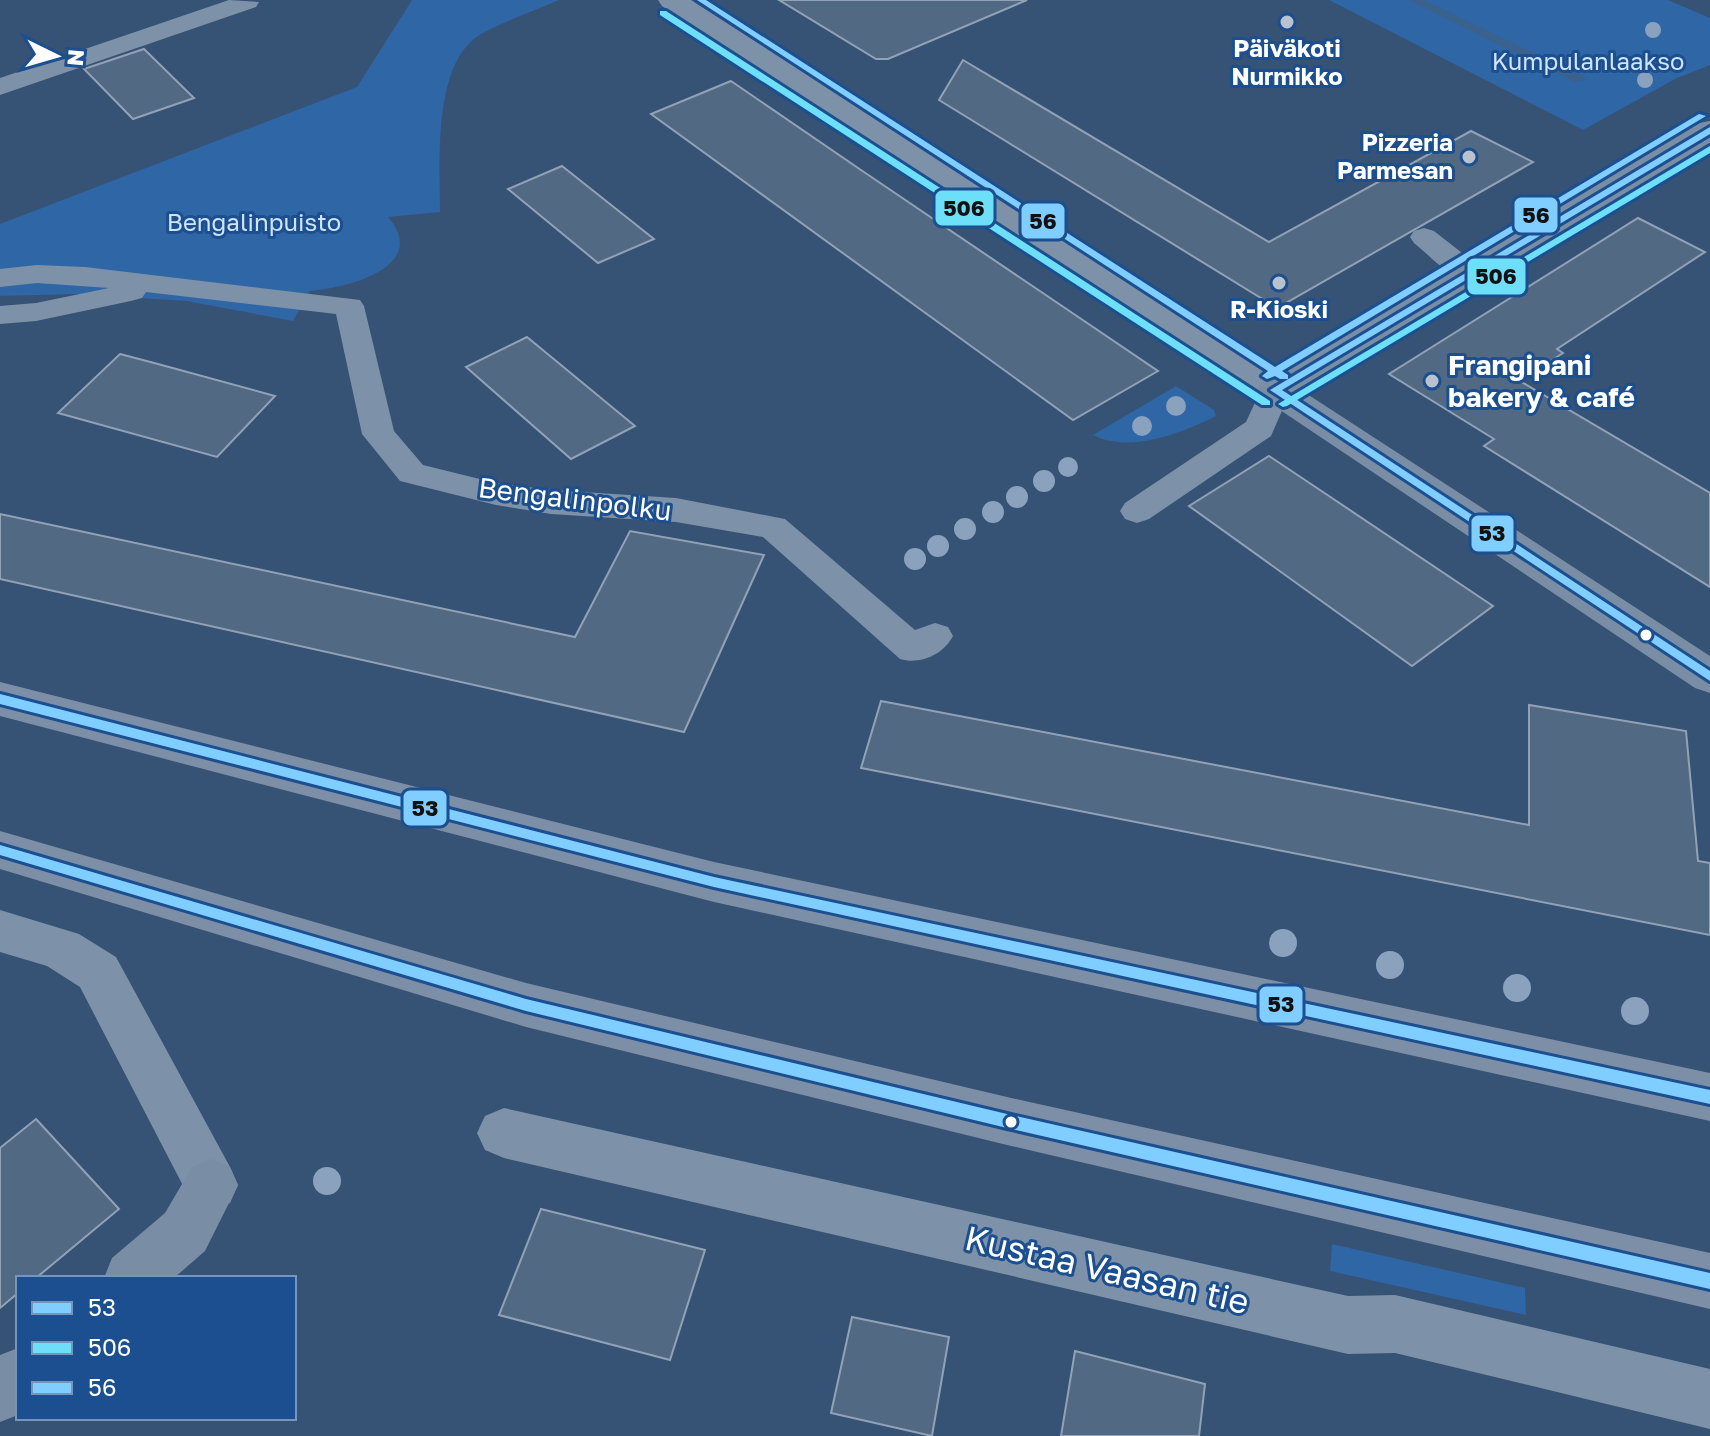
<svg xmlns="http://www.w3.org/2000/svg" width="1710" height="1436" font-family="'Golos Text',sans-serif">
	<style>
		.green { fill: #2f66a5 }
		.lines { fill: none; stroke-linecap: round; stroke-linejoin: round }
		.stream { fill: #3b618d; fill-rule: evenodd }
		.building { fill: #526984; stroke: #92a2b6; stroke-width: 2 }
		.lane { fill: #7d92a8; fill-rule: evenodd }
		.street { fill: #7d92a8; fill-rule: evenodd }
		.secondary { fill: #798da4; fill-rule: evenodd }
		.primary { fill: #7d8ea7; fill-rule: evenodd }
		.bus-1-casing { stroke: #1b4f8f; stroke-width: 6 }
		.bus-2-casing { stroke: #1b4f8f; stroke-width: 6 }
		.bus-3-casing { stroke: #1b4f8f; stroke-width: 6 }
		.bus-1 { fill: #80cdff; fill-rule: evenodd }
		.bus-2 { fill: #6ddff8; fill-rule: evenodd }
		.bus-3 { fill: #80cdff; fill-rule: evenodd }
		.tree { fill: #8aa2be }
		.poi-dot { fill: #b9c2ce; stroke: #1b4f8f; stroke-width: 3 }
		.bus-dot { fill: #fff; stroke: #1b4f8f; stroke-width: 3 }
		.labels { text-anchor: middle; stroke-width: 6; stroke-linejoin: round; paint-order: stroke }
		.far-poi-label { font-size: 24px; font-weight: bold; fill: #fff; stroke: #1b4f8f }
		.far-park-label { font-size: 24px; fill: #cfe3fa; stroke: #1b4f8f }
		.poi-label { font-size: 28px; font-weight: bold; fill: #fff; stroke: #1b4f8f; text-anchor: start }
		.street-label { font-size: 28px; fill: #fff; stroke: #1b4f8f }
		.near-street-label { font-size: 34px; fill: #fff; stroke: #1b4f8f }
		.line-badge { stroke: #1b4f8f; stroke-width: 3 }
		.pale-badge-label { font-size: 22px; text-anchor: middle; font-weight: bold; fill: #111 }
	</style>
	<rect width="100%" height="100%" fill="#365274"/>
	<g class="green">
		<path d="M412,0h147c-20,9 -71,27 -85,39 -41,33 -34,126 -34,173l-52,5c43,50 -41,71 -78,74l-17,30 -107,-20 -111,-7 -75,2v-72l357,-137z"/>
		<path d="M1329,0h339l42,18v47l-35,14 -92,51z"/>
		<path d="M1176,386l38,24 2,6c-34,17 -86,38 -123,19z"/>
		<path d="M1332,1244l193,44 1,27 -196,-44z"/>
	</g>
	<g class="lines">
		<path class="stream" d="M1408,0h16l163,79 -12,3z"/>
	</g>
	<g class="building">
		<path d="M779,0h248l-139,59h-12z"/>
		<path d="M144,49l50,49 -61,21 -49,-50z"/>
		<path d="M963,60l306,182 202,-111 62,31 -256,146 -338,-208z"/>
		<path d="M731,81l130,89 297,201 -85,49 -422,-306z"/>
		<path d="M562,166l92,73 -56,24 -90,-74z"/>
		<path d="M1638,218l67,34 -148,97 6,4 -43,28 190,112v94l-226,-141 10,-7 -105,-65z"/>
		<path d="M527,337l108,89 -64,33 -105,-92z"/>
		<path d="M120,354l38,10 117,32 -58,61 -159,-44z"/>
		<path d="M1269,456l45,30 179,120 -81,60 -223,-160z"/>
		<path d="M0,514l575,123 55,-106 134,24 -80,177 -684,-153z"/>
		<path d="M881,701l648,124v-120l157,26 12,130 12,2v72l-849,-167z"/>
		<path d="M36,1119l83,90 -83,69h-18v15l-18,15v-160z"/>
		<path d="M541,1209l164,41 -35,110 -171,-45z"/>
		<path d="M852,1317l97,20 -17,99 -101,-23z"/>
		<path d="M1075,1351l130,33 -6,52h-138z"/>
	</g>
	<g class="lines">
		<g class="lane">
			<path d="M229,0l30,2 -3,5 -256,88v-17z"/>
			<path d="M1424,228l10,3 46,36 5,6 -5,6c-25,7 -47,-21 -66,-36l-4,-6 4,-6z"/>
			<path d="M37,265l48,2 275,33 4,6 30,125 29,34 73,18 55,7 125,8 109,21 130,111 20,-7 13,4 5,9c-10,19 -33,29 -53,23l-137,-122 -87,-15 -125,-8 -55,-9 -96,-24 -38,-47 -26,-120 -190,-22 -4,6 -11,3 -95,20 -36,3v-18l36,-3 73,-15 -72,-5 -37,4v-18z"/>
			<path d="M1275,380l11,3 5,7 -20,46 -122,83 -12,4 -12,-4 -5,-8 5,-8 121,-81 18,-39z"/>
		</g>
		<g class="street">
			<path d="M658,0h33l597,382 5,8 -5,8 -13,4 -13,-4 -600,-392z"/>
			<path d="M0,910l79,24 37,23 114,210 8,18 -8,18 -19,8 -19,-8 -112,-216 -33,-21 -47,-14z"/>
			<path d="M504,1108l844,188 47,-1 315,74v60l-315,-76 -47,1 -844,-196 -19,-8 -8,-17 8,-17z"/>
		</g>
		<g class="secondary">
			<path d="M1710,121v22l-409,247 409,266v37l-15,-5 -433,-290 -5,-8 5,-8 437,-259z"/>
			<path d="M211,1159l19,8 8,18 -33,66 -31,27h-70l8,-20 53,-45 27,-46z"/>
			<path d="M18,1348v67l-18,7v-67z"/>
		</g>
		<g class="primary">
			<path d="M0,682l714,180 996,211v48l-996,-219 -714,-186z"/>
			<path d="M0,831l526,152 481,114 703,156v56l-703,-164 -481,-118 -526,-158z"/>
		</g>
		<g class="bus-1-casing">
			<g id="bus-1">
				<path d="M1710,127v7l-428,256 428,281v10l-440,-291z"/>
				<path d="M0,694l714,183 996,213v14l-996,-217 -714,-183z"/>
				<path d="M0,845l526,154 481,115 703,159v16l-703,-161 -481,-117 -526,-156z"/>
			</g>
		</g>
		<g class="bus-2-casing">
			<g id="bus-2">
				<path d="M660,11h6l604,390v4h-8l-602,-390z"/>
				<path d="M1710,146v7l-423,253 -4,1 -5,-3z"/>
			</g>
		</g>
		<g class="bus-3-casing">
			<path id="bus-3" d="M697,0h9l569,367 424,-253 7,2 -424,255 6,4v4h-8l-5,-3 -8,3 -5,-3 6,-5z"/>
		</g>
		<use href="#bus-1" class="bus-1"/>
		<use href="#bus-2" class="bus-2"/>
		<use href="#bus-3" class="bus-3"/>
	</g>
	<g class="tree">
		<circle cx="1653" cy="30" r="8"/>
		<circle cx="1645" cy="80" r="8"/>
		<circle cx="1176" cy="406" r="10"/>
		<circle cx="1142" cy="426" r="10"/>
		<circle cx="1068" cy="467" r="10"/>
		<circle cx="1044" cy="481" r="11"/>
		<circle cx="1017" cy="497" r="11"/>
		<circle cx="993" cy="512" r="11"/>
		<circle cx="965" cy="529" r="11"/>
		<circle cx="938" cy="546" r="11"/>
		<circle cx="915" cy="559" r="11"/>
		<circle cx="1283" cy="943" r="14"/>
		<circle cx="1390" cy="965" r="14"/>
		<circle cx="1517" cy="988" r="14"/>
		<circle cx="1635" cy="1011" r="14"/>
		<circle cx="327" cy="1181" r="14"/>
	</g>
	<g class="poi-dot">
		<circle cx="1287" cy="22" r="8"/>
		<circle cx="1469" cy="157" r="8"/>
		<circle cx="1279" cy="283" r="8"/>
		<circle cx="1432" cy="381" r="8"/>
	</g>
	<g class="bus-dot">
		<circle cx="1646" cy="635" r="7"/>
		<circle cx="1011" cy="1122" r="7"/>
	</g>
	<g class="labels">
		<g class="far-poi-label">
			<text x="1287" y="57">Päiväkoti<tspan x="1287" dy="28">Nurmikko</tspan></text>
			<text x="1453" y="151" text-anchor="end">Pizzeria<tspan x="1453" dy="28">Parmesan</tspan></text>
			<text x="1279" y="318">R-Kioski</text>
		</g>
		<g class="far-park-label">
			<text x="1588" y="70">Kumpulanlaakso</text>
			<text x="254" y="231">Bengalinpuisto</text>
		</g>
		<g class="poi-label">
			<text x="1448" y="375">Frangipani<tspan x="1448" dy="32">bakery &amp; café</tspan></text>
		</g>
		<g class="street-label">
			<text transform="translate(575 499) rotate(7)" y="10">Bengalinpolku</text>
		</g>
		<g class="near-street-label">
			<text transform="translate(1107 1270) rotate(13)" y="12">Kustaa Vaasan tie</text>
		</g>
	</g>
	<g class="line-badge">
		<rect x="934" y="189" width="61" height="38" rx="8" fill="#6ddff8"/>
		<rect x="1513" y="196" width="46" height="38" rx="8" fill="#80cdff"/>
		<rect x="1020" y="202" width="46" height="38" rx="8" fill="#80cdff"/>
		<rect x="1466" y="257" width="61" height="39" rx="8" fill="#6ddff8"/>
		<rect x="1470" y="514" width="45" height="39" rx="8" fill="#80cdff"/>
		<rect x="402" y="789" width="46" height="38" rx="8" fill="#80cdff"/>
		<rect x="1258" y="985" width="46" height="39" rx="8" fill="#80cdff"/>
	</g>
	<g class="pale-badge-label">
		<text x="964" y="216">506</text>
		<text x="1536" y="223">56</text>
		<text x="1043" y="229">56</text>
		<text x="1496" y="284">506</text>
		<text x="1492" y="541">53</text>
		<text x="425" y="816">53</text>
		<text x="1281" y="1012">53</text>
	</g>
	<rect x="16" y="1276" width="280" height="144" fill="#1b4f8f" stroke="#7695bc" stroke-width="2"/>
	<rect x="32" y="1302" width="40" height="12" fill="#80cdff" stroke="#7695bc" stroke-width="2"/>
	<text x="88" y="1316" font-size="24" fill="#ffffff">53</text>
	<rect x="32" y="1342" width="40" height="12" fill="#6ddff8" stroke="#7695bc" stroke-width="2"/>
	<text x="88" y="1356" font-size="24" fill="#ffffff">506</text>
	<rect x="32" y="1382" width="40" height="12" fill="#80cdff" stroke="#7695bc" stroke-width="2"/>
	<text x="88" y="1396" font-size="24" fill="#ffffff">56</text>
	<g transform="translate(56 56) rotate(95)" stroke="#1b4f8f" stroke-width="6" paint-order="stroke">
	<path d="M0-6L14 30L0 20L-14 30Z" fill="#ffffff"/>
	<text y="-12" font-size="22" font-weight="bold" text-anchor="middle" fill="#ffffff">N</text>
	</g>
</svg>
